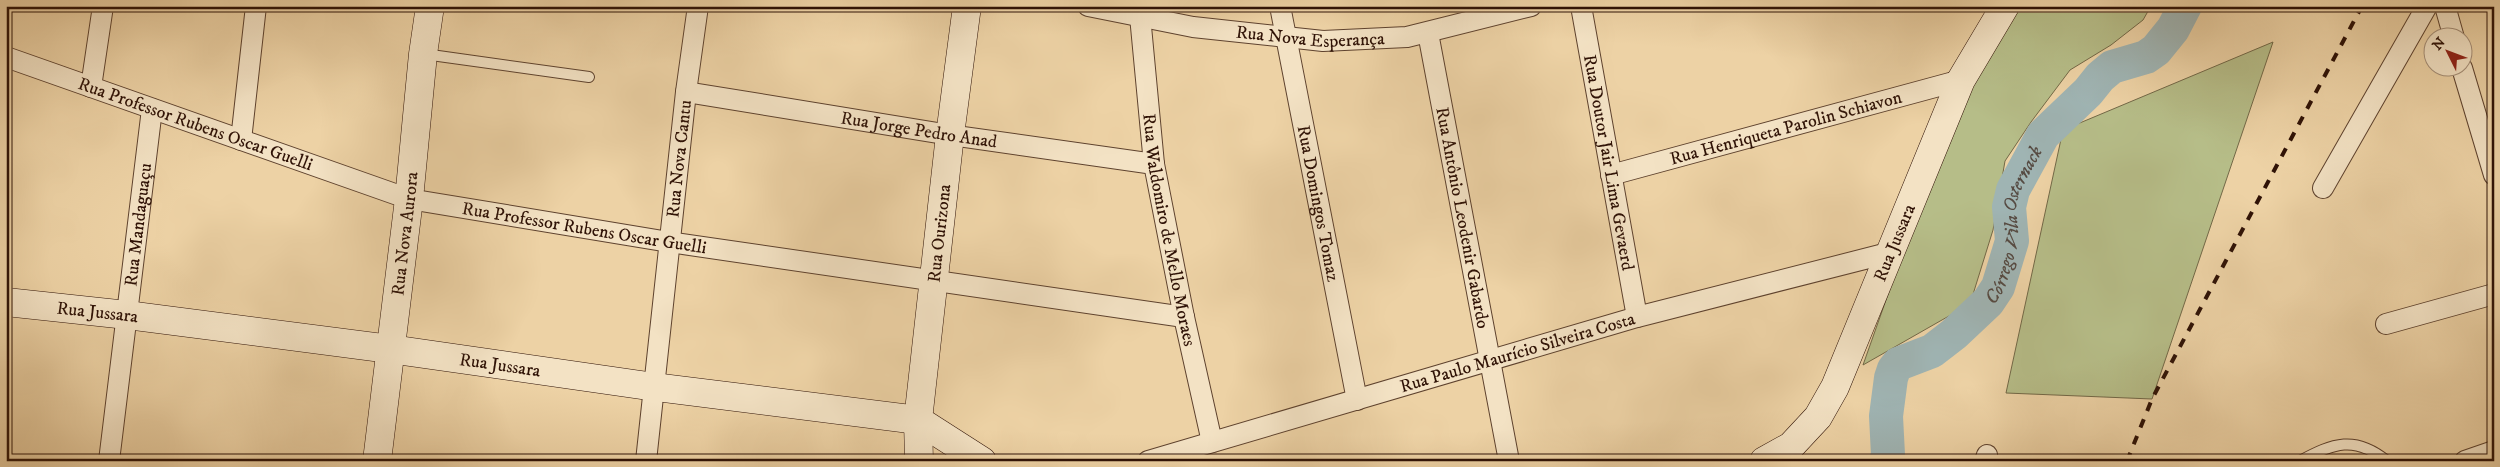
<svg xmlns="http://www.w3.org/2000/svg" width="2500" height="467" font-family="'IM FELL DW Pica',serif">
	<style>
		.green { fill: #b6bd88; stroke: #726847 }
		.lines { fill: none; stroke-linecap: round; stroke-linejoin: round }
		.river { stroke: #9fb4b3; stroke-width: 34 }
		.lane-casing { stroke: #5e422e; stroke-width: 12 }
		.street-casing { stroke: #5e422e; stroke-width: 22 }
		.secondary-casing { stroke: #2f1206; stroke-width: 29 }
		.lane { stroke: #f3e2c4; stroke-width: 10 }
		.street { stroke: #f3e2c4; stroke-width: 20 }
		.secondary { stroke: #f3e2c4; stroke-width: 28 }
		.rail { stroke: #2f1206; stroke-width: 4; stroke-dasharray: 9 9; stroke-linecap: butt }
		.labels { text-anchor: middle; stroke-width: 4; stroke-linejoin: round; paint-order: stroke }
		.street-label { font-size: 18px; fill: #2f1206; stroke: #f3e2c4 }
		.water-label { font-size: 19px; font-style: italic; fill: #564b43; stroke: #f3e2c4 }
	</style>
	<rect width="100%" height="100%" fill="#edd2a5"/>
	<filter id="stains"><feTurbulence type="fractalNoise" baseFrequency=".004" numOctaves="4"/><feColorMatrix values="0 0 0 0 .2 0 0 0 0 .09 0 0 0 0 .02 0 0 0 .5 -.17"/></filter>
	<radialGradient id="worn" r=".72"><stop offset=".6" stop-color="#630" stop-opacity="0"/><stop offset="1" stop-color="#630" stop-opacity=".3"/></radialGradient>
	<g class="green">
		<path d="M2017,6h134l-8,14 -32,25 -41,25 -39,52 -26,39 -12,69 -23,74 -107,61 68,-192 50,-107z"/>
		<path d="M2273,42l-121,357 -146,-6 57,-263z"/>
	</g>
	<g class="lines">
		<path class="river" id="s1" d="M1886,461l2,-6 -2,-39 5,-38 3,-9 4,-5 34,-13 22,-17 34,-32 10,-15 14,-46 -3,-34 4,-17 30,-55 45,-43 12,-15 12,-10 34,-10 10,-7 17,-21 12,-23"/>
		<g class="lane-casing">
			<g id="lane">
				<path d="M424,54l165,23"/>
				<path d="M2300,461c33,-18 55,-26 87,0"/>
			</g>
		</g>
		<g class="street-casing">
			<g id="street">
				<path id="s2" d="M1088,6l105,21 130,14 84,-4 124,-31"/>
				<path id="s3" d="M1280,6l77,394"/>
				<path id="s4" d="M1581,6l56,311"/>
				<path d="M2445,6l9,32"/>
				<path id="s5" d="M1140,16l14,148 30,153 28,125"/>
				<path id="s6" d="M1428,33l81,428"/>
				<path id="s7" d="M6,57l403,142 260,43 515,75"/>
				<path d="M2462,68l32,107"/>
				<path d="M91,87l12,-81"/>
				<path id="s8" d="M686,92l264,43 204,29"/>
				<path d="M241,140l15,-134"/>
				<path id="s9" d="M1611,175l350,-95"/>
				<path d="M2323,188l104,-182"/>
				<path d="M2386,324l108,-30"/>
				<path id="s10" d="M109,461l43,-352"/>
				<path id="s11" d="M646,461l40,-369 12,-86"/>
				<path id="s12" d="M1148,461l489,-144 251,-64"/>
				<path d="M1985,461l2,-6"/>
				<path d="M2465,461l29,-10"/>
			</g>
		</g>
		<g class="secondary-casing">
			<g id="secondary">
				<path id="s13" d="M6,302l121,13 263,34 265,38 263,33 64,41"/>
				<path id="s14" d="M377,461l32,-262 14,-145 7,-48"/>
				<path id="s15" d="M919,461l-1,-41 32,-285 17,-129"/>
				<path id="s16" d="M1764,461l27,-15 27,-29 17,-30 126,-307 44,-74"/>
			</g>
		</g>
		<use href="#lane" class="lane"/>
		<use href="#street" class="street"/>
		<use href="#secondary" class="secondary"/>
		<path class="rail" d="M2127,461l25,-62 210,-393"/>
	</g>
	<g class="labels">
		<g class="street-label">
			<text dy="6" stroke="none"><textPath href="#s2" startOffset="225">Rua Nova Esperança</textPath></text>
			<text dy="6" stroke="none"><textPath href="#s7" startOffset="201">Rua Professor Rubens Oscar Guelli</textPath></text>
			<text dy="6" stroke="none"><textPath href="#s9" startOffset="181">Rua Henriqueta Parolin Schiavon</textPath></text>
			<text dy="6" stroke="none"><textPath href="#s8" startOffset="236">Rua Jorge Pedro Anad</textPath></text>
			<text dy="6" stroke="none"><textPath href="#s11" startOffset="304">Rua Nova Cantu</textPath></text>
			<text dy="6" stroke="none"><textPath href="#s4" startOffset="159">Rua Doutor Jair Lima Gevaerd</textPath></text>
			<text dy="6" stroke="none"><textPath href="#s3" startOffset="201">Rua Domingos Tomaz</textPath></text>
			<text dy="6" stroke="none"><textPath href="#s6" startOffset="188">Rua Antônio Leodenir Gabardo</textPath></text>
			<text dy="6" stroke="none"><textPath href="#s10" startOffset="238">Rua Mandaguaçu</textPath></text>
			<text dy="6" stroke="none"><textPath href="#s7" startOffset="605">Rua Professor Rubens Oscar Guelli</textPath></text>
			<text dy="6" stroke="none"><textPath href="#s5" startOffset="216">Rua Waldomiro de Mello Moraes</textPath></text>
			<text dy="6" stroke="none"><textPath href="#s14" startOffset="229">Rua Nova Aurora</textPath></text>
			<text dy="6" stroke="none"><textPath href="#s15" startOffset="229">Rua Ourizona</textPath></text>
			<text dy="6" stroke="none"><textPath href="#s16" startOffset="261">Rua Jussara</textPath></text>
			<text dy="6" stroke="none"><textPath href="#s13" startOffset="92">Rua Jussara</textPath></text>
			<text dy="6" stroke="none"><textPath href="#s12" startOffset="385">Rua Paulo Maurício Silveira Costa</textPath></text>
			<text dy="6" stroke="none"><textPath href="#s13" startOffset="498">Rua Jussara</textPath></text>
		</g>
		<g class="water-label">
			<text dy="7" stroke="none"><textPath href="#s1" startOffset="294">Córrego Vila Osternack</textPath></text>
		</g>
	</g>
	<rect width="2500" height="467" fill="none" stroke="#edd2a5" stroke-width="25"/>
	<rect x="8" y="8" width="2485" height="452" fill="none" stroke="#2f1206" stroke-width="2.5"/>
	<rect x="12" y="12" width="2475" height="442" fill="none" stroke="#2f1206"/>
	<g transform="translate(2448 52) rotate(312)"><circle r="24" fill="#f3e2c4" stroke="#a58f78"/>
	<path d="M0-4L9 19L0 12L-9 19Z" fill="#8f2418"/>
	<text y="-8" font-size="14" font-weight="bold" text-anchor="middle" fill="#2f1206">N</text>
	</g>
	<rect width="100%" height="100%" filter="url(#stains)"/>
	<rect width="100%" height="100%" fill="url(#worn)"/>
</svg>
